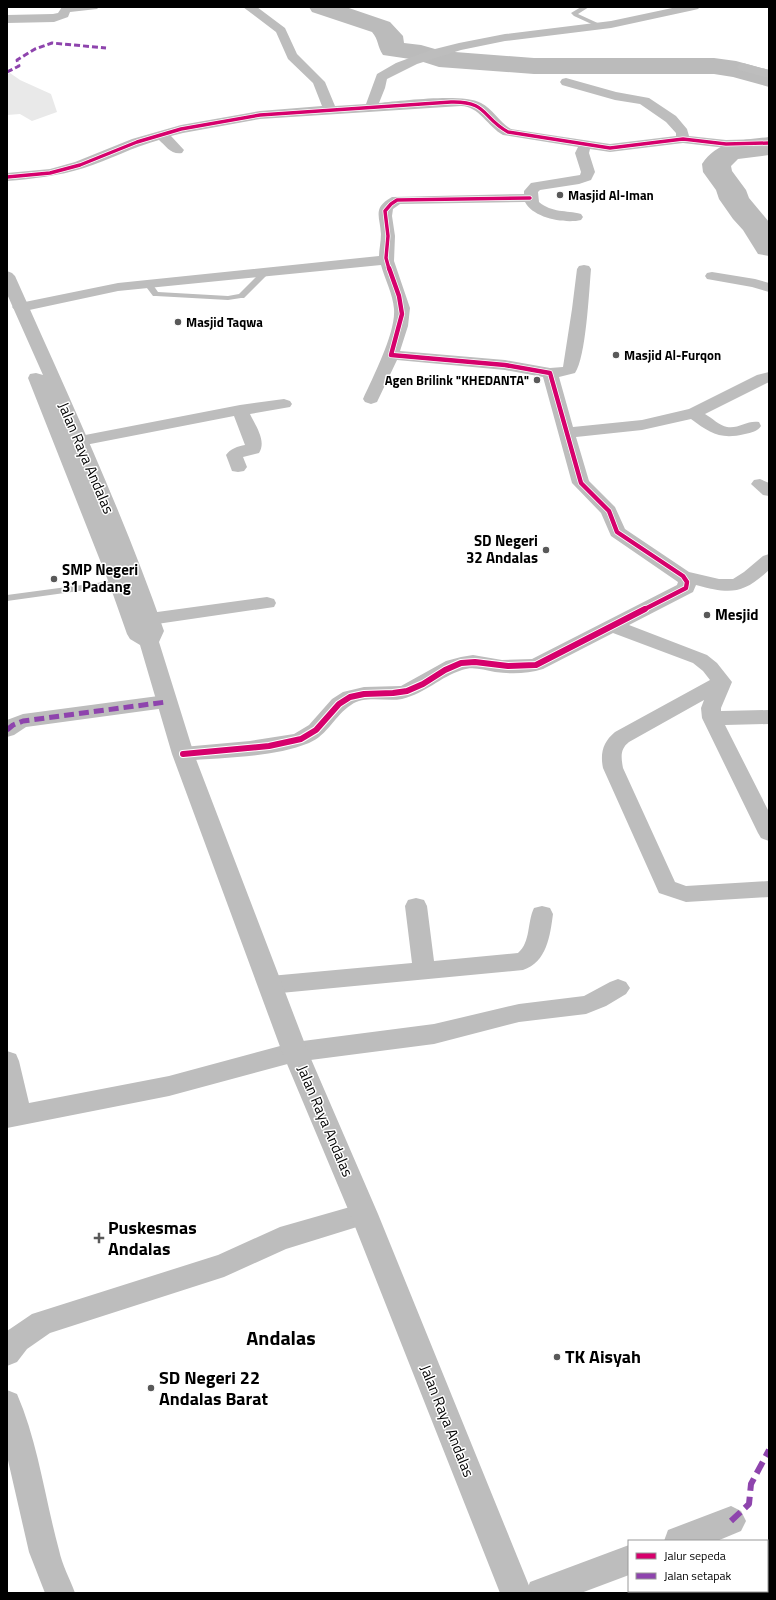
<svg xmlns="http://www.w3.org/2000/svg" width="776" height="1600" font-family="'Titillium Web',sans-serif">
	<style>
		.green { fill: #e9e9e9 }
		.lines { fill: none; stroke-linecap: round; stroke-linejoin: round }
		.river { fill: #bbb; fill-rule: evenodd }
		.lane { fill: #bdbdbd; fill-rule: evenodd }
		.street { fill: #bdbdbd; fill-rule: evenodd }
		.primary { fill: #bdbdbd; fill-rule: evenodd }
		.quiet-far2 { stroke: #8e44ad; stroke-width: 3; stroke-dasharray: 6 3; stroke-linecap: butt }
		.quiet-far1 { stroke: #8e44ad; stroke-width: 5; stroke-dasharray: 10 5; stroke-linecap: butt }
		.quiet { stroke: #8e44ad; stroke-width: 6; stroke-dasharray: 13 6; stroke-linecap: butt }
		.cycleway-far2-casing { stroke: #fff; stroke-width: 5 }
		.cycleway-far1-casing { stroke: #fff; stroke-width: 6 }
		.cycleway-casing { stroke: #fff; stroke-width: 8 }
		.cycleway-far2 { stroke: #d6006c; stroke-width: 3.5 }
		.cycleway-far1 { stroke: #d6006c; stroke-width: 4.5 }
		.cycleway { stroke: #d6006c; stroke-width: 6 }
		.poi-dot { fill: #595959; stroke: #fff; stroke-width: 1.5 }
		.labels { text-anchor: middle; stroke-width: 3; stroke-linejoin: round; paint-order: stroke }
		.far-poi-label { font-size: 13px; font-weight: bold; fill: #000; stroke: #fff; text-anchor: start }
		.street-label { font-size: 15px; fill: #000; stroke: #fff }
		.poi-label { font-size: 15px; font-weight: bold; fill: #000; stroke: #fff; text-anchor: start }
		.near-poi-label { font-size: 18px; font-weight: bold; fill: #000; stroke: #fff; text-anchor: start }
		.near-quarter-label { font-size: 20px; font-weight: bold; fill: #000; stroke: #fff }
	</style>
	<rect width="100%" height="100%" fill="#fff"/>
	<path class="green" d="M10,73l10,7 31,14 6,18 -25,9 -12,-7 -13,1v-41z"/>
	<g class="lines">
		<g class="river">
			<path d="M309,7h37l44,15 13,14 1,7 17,2 21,6 92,7h180l22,3 33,9v17l-36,-10 -19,-3h-180l-95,-7 -22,-7 -34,-5c-6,-9 -4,-15 -11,-23l-60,-20z"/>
			<path d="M769,137v18l-31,4 -7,7 1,5 14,19 3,8 20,24v34l-11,-2 -15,-24 -10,-11 -14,-20 -3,-9 -13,-18 -1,-8c16,-24 41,-24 67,-27z"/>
		</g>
		<g class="lane">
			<path d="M581,7h8l-11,7 24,11v2h-4l-24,-11 -3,-3z"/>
			<path d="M262,271h6l1,2 -25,25h-3l-13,2 -72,-4h-3l-9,-12 1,-2h6l7,10 70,4 11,-2z"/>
			<path d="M119,580l5,3 -2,2 -115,16v-6z"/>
		</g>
		<g class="street">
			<path d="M62,7h37l-2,2 -27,3 -2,5 -14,5 -47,1v-8l46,-1 5,-1z"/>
			<path d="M243,7h14l28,21 12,26 28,28 10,24 31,-2 11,-30 19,-11 35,-13 28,-7 46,-9 106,-13 66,-14h23l-2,2 -4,1 -83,18 -106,13 -44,9 -44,14 -30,15 -2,9 -6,15c23,-2 83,-10 102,0 12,6 18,19 30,26l99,15 66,-8v-3l-10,-11 -26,-18 -25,-4 -53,-15 -2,-3 2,-3 4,-1 50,14 33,6 27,18 11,13 2,7 37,4 43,-1v8l-43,1 -43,-5 -73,9 -20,-3 -1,4 6,19 -4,8 -12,4 -39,6 -2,2 1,10c13,11 27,8 42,12l2,3 -2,3c-16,4 -48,-2 -56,-18l-125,2 -7,5 -1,7 3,20 -1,25 16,47 -2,18 -8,25 105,9 45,8 13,-1 9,-58 5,-40 2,-3 5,-1 5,1 2,3c-2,23 -5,88 -16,104l-16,4 14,50 69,-7 47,-11 68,-34 12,-3v10l-64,32c7,4 15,12 22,13 12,2 20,-7 32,-5l2,4c-3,5 -10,7 -16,8 -25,6 -35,-1 -54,-15l-49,11 -66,7 13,44 26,26 10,22 64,43 30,7h14l11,-7 19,-16 6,-2v16c-27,25 -39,24 -73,15l-3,7 -64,33 78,30 10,8 15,19 -11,26v3l48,-1v14l-44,1 44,87v29l-8,-3 -3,-5 -56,-115 -1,-10 3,-8 -75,42c-9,7 -8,15 -6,26l52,114 11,4 83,-5v16l-83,5 -27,-9 -56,-125c-3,-15 0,-26 12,-36l95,-52 -7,-9 -10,-8 -80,-30 -70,36c-16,5 -32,5 -48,3 -12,-2 -22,-6 -33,-2 -22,7 -36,23 -60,29 -16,3 -37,-4 -51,6 -16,10 -23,30 -42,38 -37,15 -86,14 -126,18l-7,-2 -3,-5 3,-5 7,-2 67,-6 44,-7 15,-9 23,-26 11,-7 21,-5 37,-1 45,-25 15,-4 12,-2 29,5 30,-1 145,-74 1,-3 -67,-46 -10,-23 -29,-30 -29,-106 -38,-7 -108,-10 -20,42 -6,2 -6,-2 -2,-3c10,-22 33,-67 31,-90 -1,-15 -9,-29 -13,-44l-263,26 -98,21 -5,-2 -3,-3 3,-3 103,-21 261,-27c0,-7 2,-14 2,-22 -1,-18 -9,-26 11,-37l132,-3v-3l7,-8 49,-8 1,-3 -6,-19 3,-6 -75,-12c-15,-8 -24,-29 -42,-29l-201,13 -77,14 -12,3 13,14 -2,3c-11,2 -16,-7 -23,-13 -26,7 -50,20 -75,28 -26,8 -51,11 -77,13v-8l43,-4 25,-7 57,-23 49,-14 79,-14 62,-5 -9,-23 -25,-24 -12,-27z"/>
			<path d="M743,63l26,7v8l-30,-8 -2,-3 2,-3z"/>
			<path d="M712,272l43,7 14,4v9l-17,-5 -45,-8 -2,-3 2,-3z"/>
			<path d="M284,399l6,2 2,3 -2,3 -40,7c5,11 17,27 9,39l-16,4 4,10 -3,4 -6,1 -6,-1 -6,-16c4,-6 12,-9 19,-10l-11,-29 -154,30 -6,-1 -2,-4 2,-4 6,-1 160,-31z"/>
			<path d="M760,479l9,4v13l-6,-1 -12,-11 3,-4z"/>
			<path d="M267,597l7,2 2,4 -2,4 -124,18 -7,-2 -2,-4 2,-4 7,-2z"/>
			<path d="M166,695l7,2 3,5 -3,5 -147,20 -12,8 -7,2v-17l16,-6z"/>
			<path d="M416,898l8,2 3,6 7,55 84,-8c13,-11 9,-31 16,-45l8,-2 8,2 3,6c-3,22 -6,48 -30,56l-253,24 -8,-3 -4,-6 4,-6 8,-3 142,-13 -7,-57 3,-6z"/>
			<path d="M618,979l8,3 4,6 -4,6 -20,12 -20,8 -67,8 -85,22 -139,18 -126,34 -162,32v-77l9,3 3,7 10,42 140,-27 126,-34 139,-18 85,-20 65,-8 26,-14z"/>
			<path d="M364,1203l9,3 4,8 -4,8 -87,27 -62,28 -174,56 -23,16 -10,13 -10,4v-35l25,-17 186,-59 62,-28z"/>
			<path d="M7,1390l10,4c21,48 28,105 42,156 3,15 11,29 16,43h-30l-16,-41 -22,-96z"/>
			<path d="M731,1506l10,5 5,10 -5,10 -24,10h-53l4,-11z"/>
			<path d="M629,1545v30l-48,18h-55l4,-11z"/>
		</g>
		<path class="primary" d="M7,271l5,2 3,3c52,117 107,234 149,355l-5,11 35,112 114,298 70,162 154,379h-32l-150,-379 -68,-162 -110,-298 -32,-109 -10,-6 -3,-5 -18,-51 -81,-205 2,-4 6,-1 7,2 -36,-81z"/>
		<path class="quiet-far2" d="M7,72l12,-6 -2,-6 18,-11 17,-6 54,5"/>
		<path class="quiet-far1" d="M7,730l6,-5 10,-4 143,-19"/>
		<path class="quiet" d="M731,1521l18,-17 2,-20 18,-34"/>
		<g class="cycleway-far2-casing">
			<g id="cycleway-far2">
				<path d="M7,177l43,-4 30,-8 57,-23 44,-13 79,-14 191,-13c37,-1 31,16 57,30l102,16 73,-9 43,5 43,-1"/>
				<path d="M389,269l-3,-11 2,-22 -3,-25 6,-7 6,-4 133,-2"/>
			</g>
		</g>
		<g class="cycleway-far1-casing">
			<path id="cycleway-far1" d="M389,268l10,28 3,18 -11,41 114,10 45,8 31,110 28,28 8,21 66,44 4,6 -1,6 -43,22"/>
		</g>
		<g class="cycleway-casing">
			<path id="cycleway" d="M183,754l86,-8 32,-7 15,-9 23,-26 11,-7 14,-3 29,-1 14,-2 16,-7 22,-14 16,-7 14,-1 33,4 28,-1 109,-56"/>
		</g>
		<use href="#cycleway-far2" class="cycleway-far2"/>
		<use href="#cycleway-far1" class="cycleway-far1"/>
		<use href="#cycleway" class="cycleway"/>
	</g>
	<g class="poi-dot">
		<circle cx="560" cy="195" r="4"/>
		<circle cx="178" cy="322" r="4"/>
		<circle cx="616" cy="355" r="4"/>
		<circle cx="537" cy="380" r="4"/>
		<circle cx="546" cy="550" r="4"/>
		<circle cx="54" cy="579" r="4"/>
		<circle cx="707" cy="615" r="4"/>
		<path d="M97 1232h4v4h4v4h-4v4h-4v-4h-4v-4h4z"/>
		<circle cx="557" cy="1357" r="4"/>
		<circle cx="151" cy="1388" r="4"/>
	</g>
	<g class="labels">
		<g class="far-poi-label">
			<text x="568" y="200">Masjid Al-Iman</text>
			<text x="186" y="327">Masjid Taqwa</text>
			<text x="624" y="360">Masjid Al-Furqon</text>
			<text x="529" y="385" text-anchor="end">Agen Brilink "KHEDANTA"</text>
		</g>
		<g class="street-label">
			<text transform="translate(86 458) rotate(67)" y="5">Jalan Raya Andalas</text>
			<text transform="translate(325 1121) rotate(67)" y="5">Jalan Raya Andalas</text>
			<text transform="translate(447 1421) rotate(68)" y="5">Jalan Raya Andalas</text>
		</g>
		<g class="poi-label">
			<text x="538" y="546" text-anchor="end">SD Negeri<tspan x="538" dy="17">32 Andalas</tspan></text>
			<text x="62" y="575">SMP Negeri<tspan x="62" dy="17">31 Padang</tspan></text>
			<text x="715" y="620">Mesjid</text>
		</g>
		<g class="near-poi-label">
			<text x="108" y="1234">Puskesmas<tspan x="108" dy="21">Andalas</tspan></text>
			<text x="565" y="1363">TK Aisyah</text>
			<text x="159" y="1384">SD Negeri 22<tspan x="159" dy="21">Andalas Barat</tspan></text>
		</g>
		<g class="near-quarter-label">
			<text x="281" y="1345">Andalas</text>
		</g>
	</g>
	<rect width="776" height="1600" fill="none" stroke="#000000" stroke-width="16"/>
	<rect x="628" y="1540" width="140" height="52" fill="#ffffff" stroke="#999999"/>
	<rect x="636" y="1553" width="20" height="6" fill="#d6006c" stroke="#999999"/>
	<text x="664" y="1560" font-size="12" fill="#000000">Jalur sepeda</text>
	<rect x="636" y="1573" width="20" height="6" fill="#8e44ad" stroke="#999999"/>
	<text x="664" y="1580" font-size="12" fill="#000000">Jalan setapak</text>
</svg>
